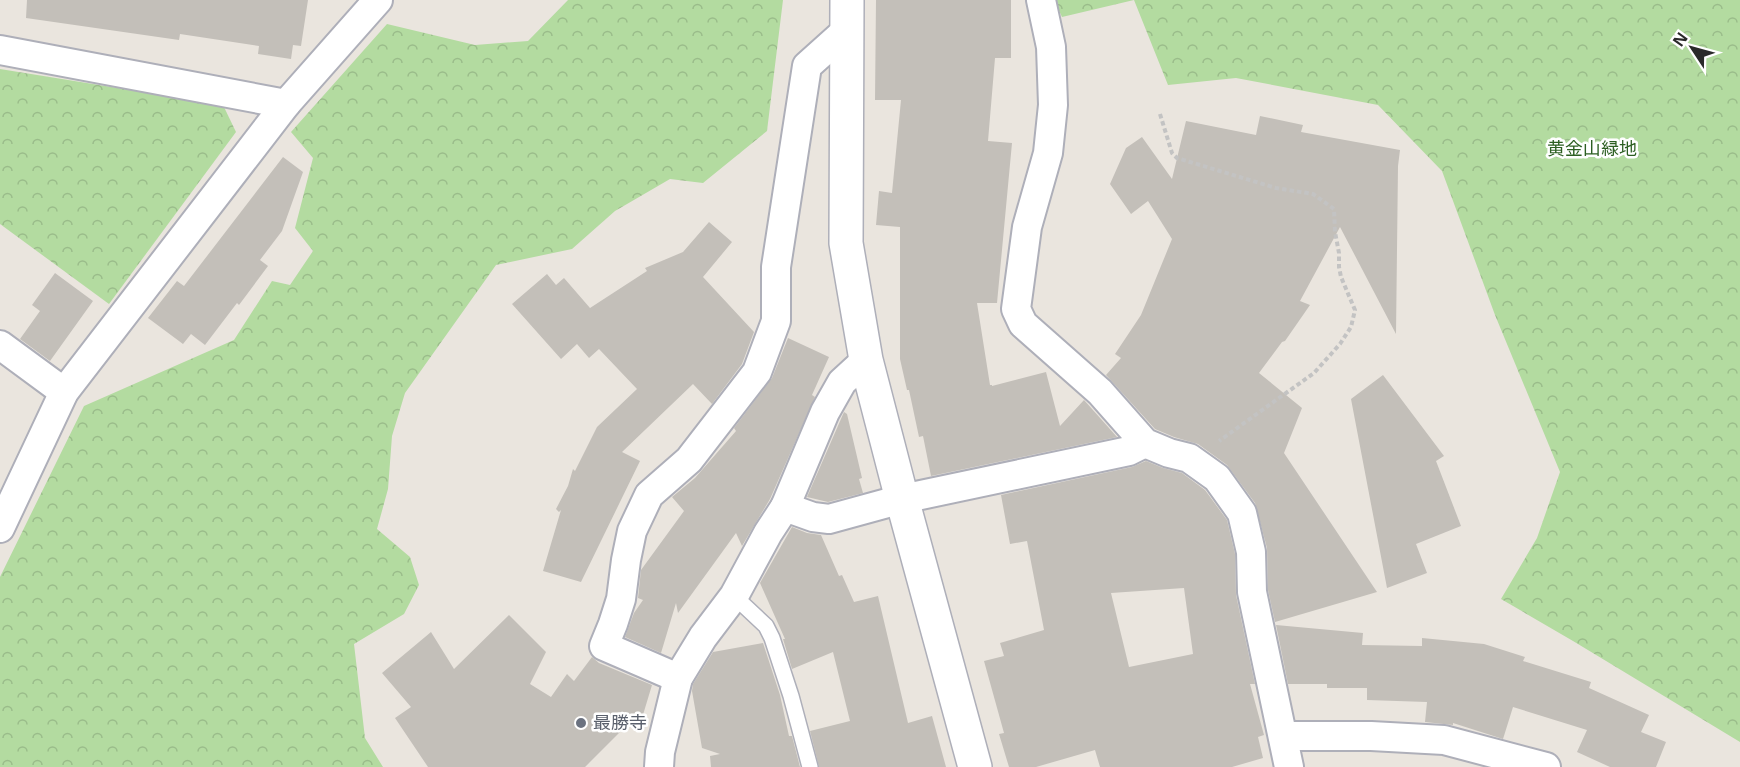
<svg xmlns="http://www.w3.org/2000/svg" width="1740" height="767" font-family="'Noto Sans','Noto Sans JP',sans-serif">
	<style>
		.forest { fill: url(#forest-crowns) }
		.building { fill: #c3bfb9; fill-rule: evenodd }
		.lines { fill: none; stroke-linecap: round; stroke-linejoin: round }
		.lane-casing { stroke: #aeafb9; stroke-width: 18 }
		.street-casing { stroke: #aeafb9; stroke-width: 32 }
		.secondary-casing { stroke: #aeafb9; stroke-width: 36 }
		.path { stroke: #c3c3c3; stroke-width: 4; stroke-dasharray: 4.5 3; stroke-linecap: butt }
		.lane { stroke: #fff; stroke-width: 15 }
		.street { stroke: #fff; stroke-width: 28 }
		.secondary { stroke: #fff; stroke-width: 33 }
		.worship-dot { fill: #6b7280; stroke: #fff; stroke-width: 2 }
		.labels { text-anchor: middle; stroke-width: 5; stroke-linejoin: round; paint-order: stroke }
		.park-label { font-size: 18px; fill: #2d5f22; stroke: #fff }
		.worship-label { font-size: 18px; fill: #5b616d; stroke: #fff; text-anchor: start }
	</style>
	<defs>
		<pattern id="forest-crowns" width="20" height="18" patternUnits="userSpaceOnUse" patternTransform="scale(1.5)"><rect width="20" height="18" fill="#b3dba0"/><path d="M2 6a3 3 0 1 1 6 0M12 15a3 3 0 1 1 6 0" fill="none" stroke="#9abc8a"/></pattern>
	</defs>
	<rect width="100%" height="100%" fill="#eae5de"/>
	<g class="forest">
		<path d="M568,0h215l-16,131 -64,52 -33,-4 -55,32 -43,38 -76,16 -91,128 -13,43 -4,53 -11,40 33,28 9,28 -15,29 -50,30 11,94 18,29h-383v-190l84,-171 150,-66 38,-59 18,4 23,-34 -18,-23 18,-70 -22,-26 96,-108 88,21 53,-4z"/>
		<path d="M1054,0h686v742l-167,-101 -72,-42 36,-61 23,-66 -65,-157 -53,-144 -64,-66 -142,-27 -68,7 -34,-85 -72,17z"/>
		<path d="M0,69l223,36 13,27 -127,172 -109,-80z"/>
	</g>
	<g class="building">
		<path d="M27,0h281l-7,46 -8,-1 -2,14 -33,-5 1,-8 -79,-12 -1,6 -153,-22z"/>
		<path d="M876,0h135v58h-16l-7,83 24,2 -15,160h-20l13,82h2v1l54,-14 14,54 24,-26 33,37 -186,39 -8,-40 -4,1 -10,-47h-2l-7,-31v-132l-24,-2 3,-34 13,2 9,-93h-26z"/>
		<path d="M1260,116l43,9 -2,7 99,18 -2,16 -2,168 -56,-107 -40,74 10,4 -25,36 -3,1 -23,31 43,35 -18,45 93,139 -102,30 -7,-32 -1,-42 -12,-45 -28,-38 -29,-21 -24,-7 -19,-8 -49,-54 15,-17 -6,-4 26,-39 31,-76 -24,-38 -17,13 -21,-30 16,-36 16,-11 30,42 14,-58 70,14z"/>
		<path d="M283,157l20,15 -21,59 -22,29 8,6 -29,39 -2,-2 -32,42 -14,-11 -8,10 -35,-26 29,-37 7,5z"/>
		<path d="M709,222l23,20 -29,35 51,55 -12,32 -30,40 -19,-20 -71,68 18,9 -59,121 -38,-11 18,-61 -2,2 -3,-3 12,-23 5,-17 2,2 22,-44 40,-38 -38,-40 -10,9 -12,-14 -16,15 -49,-55 35,-30 9,11 8,-7 26,30 57,-37 -2,-3 38,-16z"/>
		<path d="M55,273l38,28 -43,60 -30,-22 20,-28 -8,-6z"/>
		<path d="M788,338l41,19 -17,38 3,2 -45,102 -28,47 -6,-13 -58,80 -2,-10 -15,50 -36,-16 9,-24 9,-13 -5,-2 3,-28 43,-59 -12,-14 23,-19 41,-47 -2,-3 38,-50z"/>
		<path d="M1383,375l61,81 -8,5 25,65 -45,18 11,29 -40,15 -36,-189z"/>
		<path d="M844,412l3,2 15,64 -3,1 4,14 -35,9 -21,-5z"/>
		<path d="M1146,461l17,7 19,5 23,17 22,30 8,34 1,41 19,89h-5l14,51 -6,2 5,21 -31,9h-132l-5,-17 -59,17h-27l-10,-33 5,-1 -20,-72 20,-5 -4,-13 44,-13 -17,-89 -17,3 -9,-49 131,-28zM1184,588l9,66 -64,13 -18,-74z"/>
		<path d="M792,527l15,6 14,2 18,41 3,-1 12,27 24,-6 30,127 24,-7 14,51h-127l-9,-36 40,-10 -17,-69 -41,17 -9,-30h2l-25,-56z"/>
		<path d="M509,615l37,37 -16,32 21,13 16,-23 7,7 18,-24 7,6 53,22 -13,43 -12,-3 -42,42h-157l-33,-49 16,-11 -29,-34 49,-41 23,37z"/>
		<path d="M1276,625l87,8 -1,12 60,1v-8l62,6 41,13 -2,4 68,21 -2,6 60,27 -8,17 25,10 -10,25h-46l-33,-15 10,-22 -74,-23 -10,32 -50,-16v2l-28,-3 2,-20 -60,-2v-12h-40v-4h-39z"/>
		<path d="M763,643l17,52 9,41h3l8,31h-89l-1,-11 10,-2 -18,-6 -10,-57 1,-7 20,-32z"/>
	</g>
	<g class="lines">
		<g class="lane-casing">
			<path id="lane" d="M734,596l32,30 6,12 19,58 19,71"/>
		</g>
		<g class="street-casing">
			<g id="street">
				<path d="M1041,0l10,47 2,58 -5,48 -21,74 -11,82 7,15 77,68 45,51 24,10 20,5 28,20 25,35 9,39 1,40 37,175"/>
				<path d="M0,50l286,54"/>
				<path d="M0,345l64,47"/>
				<path d="M785,507l28,10 16,2 73,-20 227,-48 16,-8"/>
				<path d="M0,528l64,-136 222,-288 92,-104"/>
				<path d="M678,678l-74,-32 9,-22 8,-25 5,-39 6,-29 17,-36 40,-35 68,-88 19,-51v-54l31,-201 39,-35"/>
				<path d="M1283,736h88l73,4 102,27"/>
				<path d="M659,767l1,-15 18,-74 25,-41 31,-41 34,-63 17,-26 40,-95 17,-30 24,-22"/>
			</g>
		</g>
		<g class="secondary-casing">
			<path id="secondary" d="M847,0l-1,243 20,117 36,139 73,268"/>
		</g>
		<path class="path" d="M1160,114l12,39 5,5 99,30 37,6 21,15 1,23 4,21v14l2,10 14,33 -4,17 -11,17 -26,29 -95,68"/>
		<use href="#lane" class="lane"/>
		<use href="#street" class="street"/>
		<use href="#secondary" class="secondary"/>
	</g>
	<circle class="worship-dot" cx="581" cy="723" r="6"/>
	<g class="labels">
		<g class="park-label">
			<text x="1592" y="155">黄金山緑地</text>
		</g>
		<g class="worship-label">
			<text x="593" y="729">最勝寺</text>
		</g>
	</g>
	<g transform="translate(1692 48) rotate(306)" stroke="#ffffff" stroke-width="4.5" paint-order="stroke">
	<path d="M0-4.5L10 22L0 15L-10 22Z" fill="#2a2a2a"/>
	<text y="-9" font-size="16" font-weight="bold" text-anchor="middle" fill="#2a2a2a">N</text>
	</g>
</svg>
